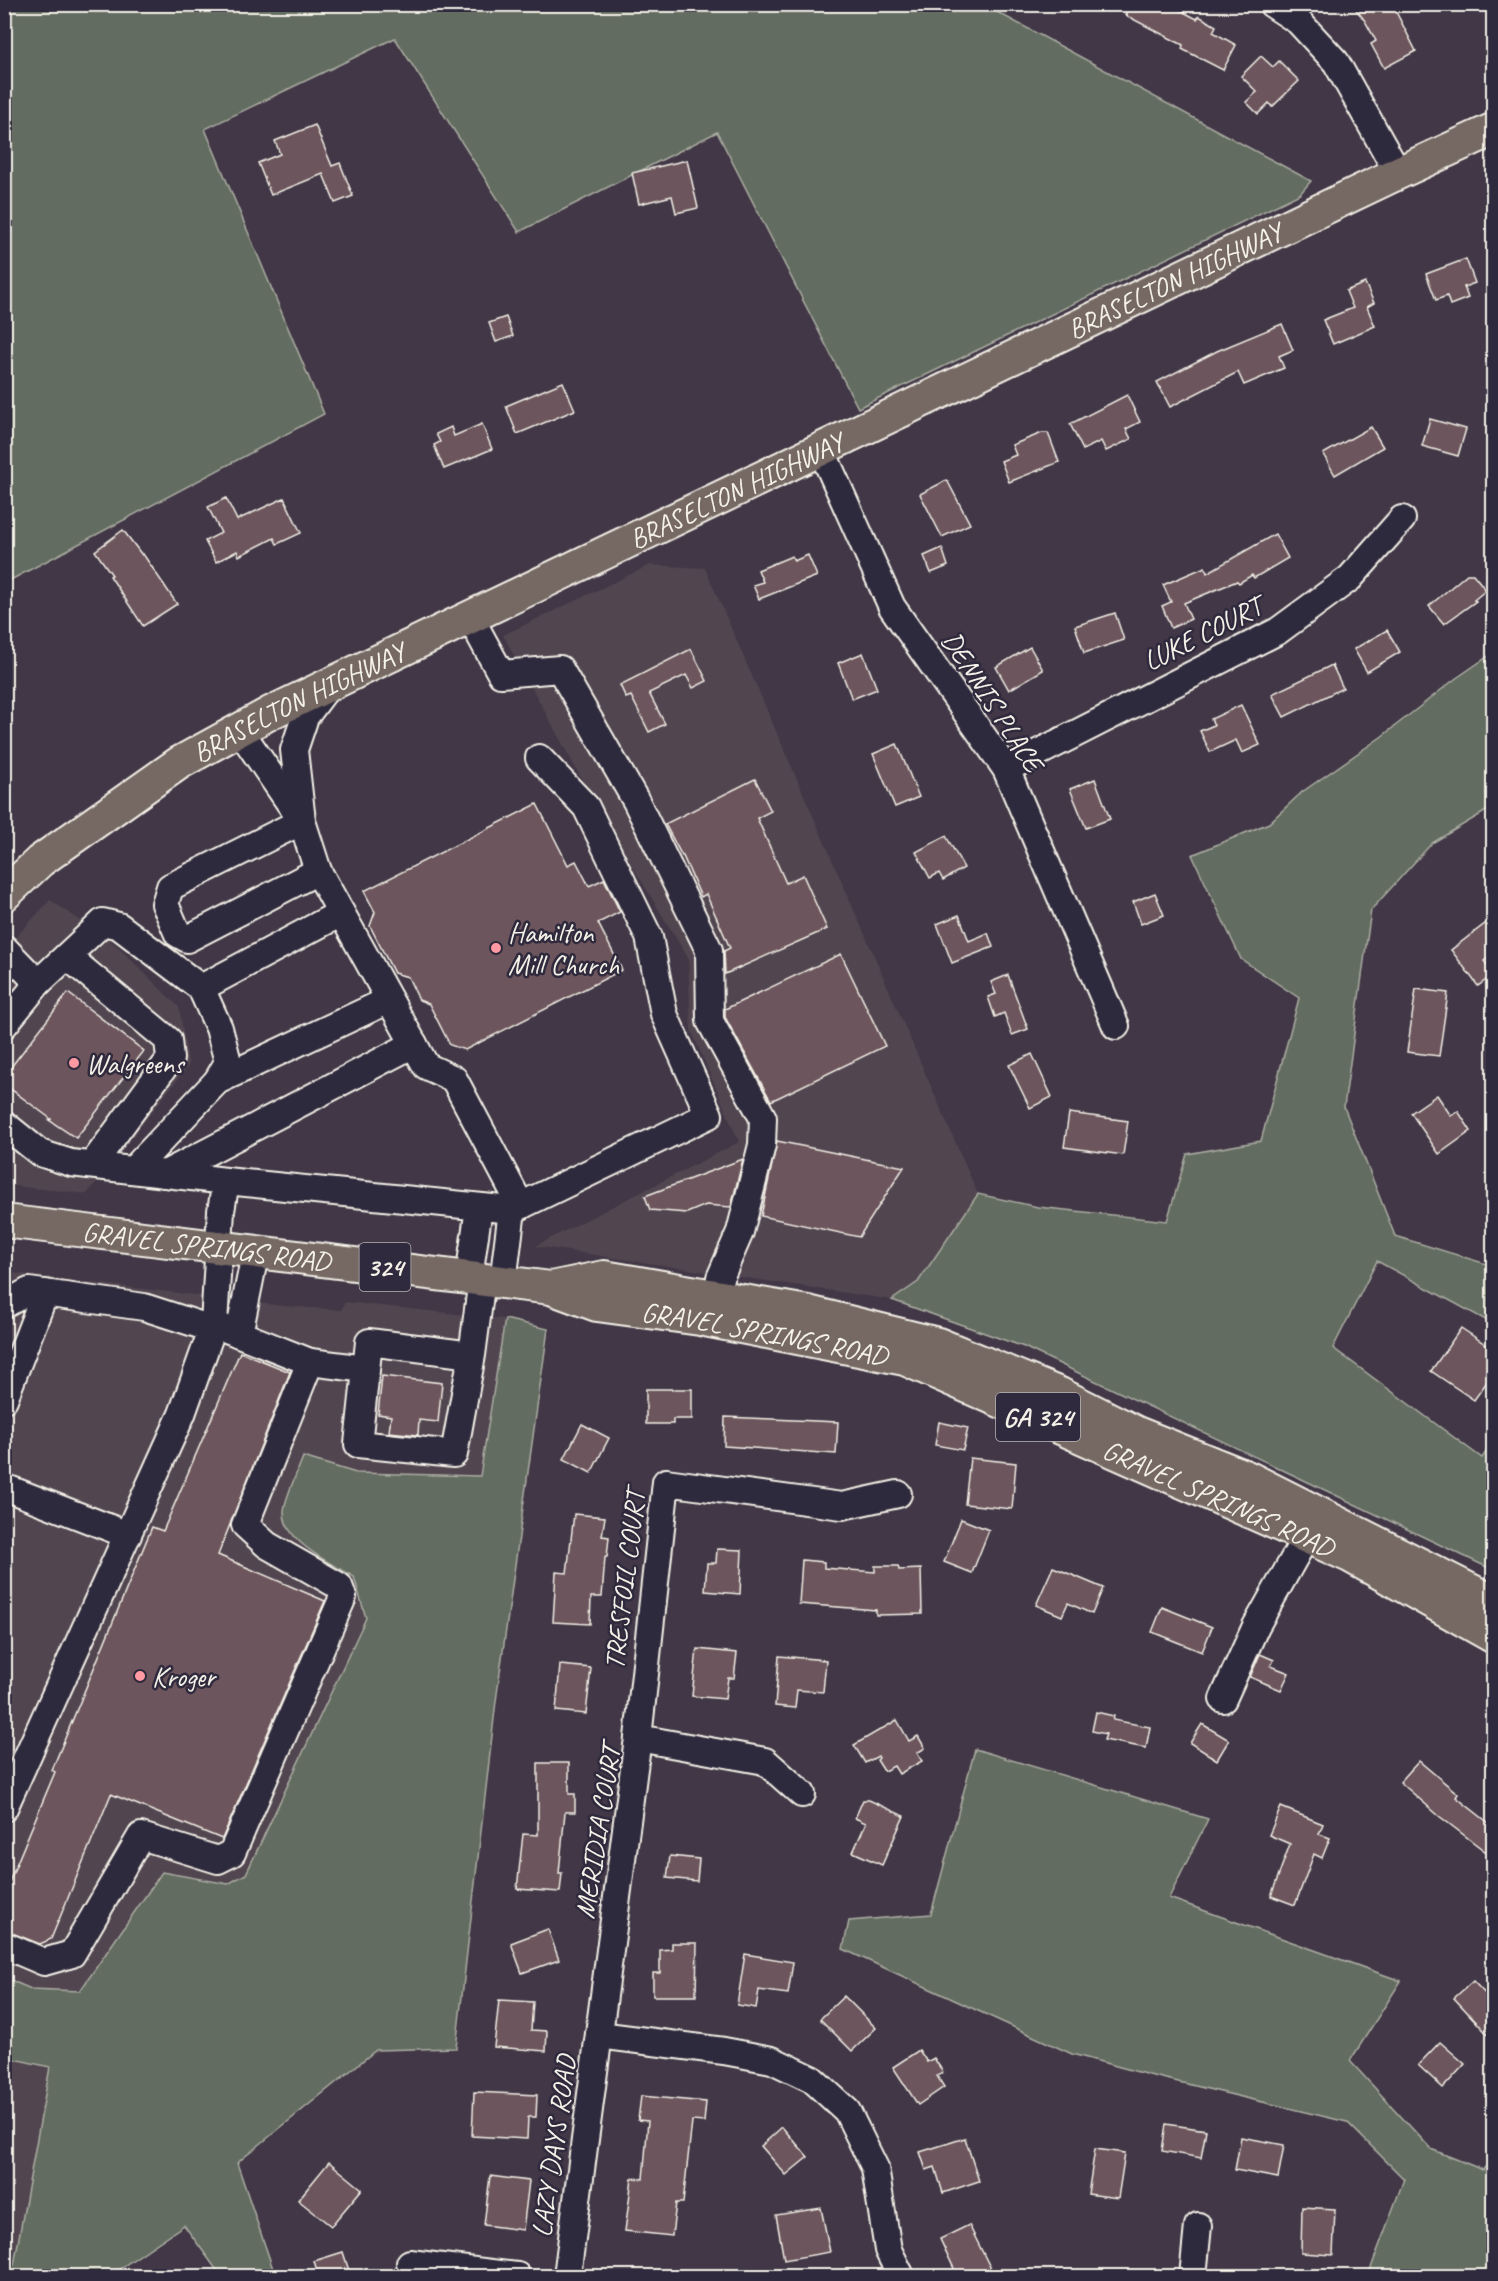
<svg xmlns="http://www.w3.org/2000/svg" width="1498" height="2281" font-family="Caveat,sans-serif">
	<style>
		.built { fill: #514450 }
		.green { fill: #646c60; stroke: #acaea4; stroke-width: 1.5 }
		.building { fill: #6c545c; stroke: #f4f1e8; stroke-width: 1.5 }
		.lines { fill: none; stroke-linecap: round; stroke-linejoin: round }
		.minor-casing { stroke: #f4f1e8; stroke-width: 30 }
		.major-casing { stroke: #f4f1e8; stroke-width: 36 }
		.minor { stroke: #2f2a3d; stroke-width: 26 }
		.major { stroke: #766964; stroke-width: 32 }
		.poi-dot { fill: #ff9aa2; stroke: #2f2a3d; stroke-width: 2 }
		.labels { text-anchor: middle; stroke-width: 5; stroke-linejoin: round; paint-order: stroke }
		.shield { fill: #2f2a3d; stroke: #b9b5b5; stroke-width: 1.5 }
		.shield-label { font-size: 27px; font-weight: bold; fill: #f4f1e8 }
		.street-label { font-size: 28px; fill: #f4f1e8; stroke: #2f2a3d }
		.poi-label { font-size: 28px; fill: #f4f1e8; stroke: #2f2a3d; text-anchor: start }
	</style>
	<rect width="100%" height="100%" fill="#413746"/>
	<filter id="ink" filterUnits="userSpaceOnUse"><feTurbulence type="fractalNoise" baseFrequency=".0167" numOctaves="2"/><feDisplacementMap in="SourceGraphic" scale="12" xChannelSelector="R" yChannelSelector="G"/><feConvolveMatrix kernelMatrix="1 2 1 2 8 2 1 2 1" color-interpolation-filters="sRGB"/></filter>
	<g filter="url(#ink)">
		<g class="built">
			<path d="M650,565l55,3 273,626 -60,88 -26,18 -357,-54 204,-104 -48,-112 -3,-72 -89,-147 -96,-176z"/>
			<path d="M50,900l64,43 65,64 10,58 -102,129 -82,-9 -1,-235z"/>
			<path d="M5,1272l280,34 56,4 4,-8 160,17 -25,157 -124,-3 -53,-16v90l51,30 12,41 -120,256 -18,10 -66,-11 -82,118 -49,-2 -26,-11z"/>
			<path d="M5,2057l45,10 -36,198 -9,6z"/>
		</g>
		<g class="green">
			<path d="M5,5h979l327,176 -11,13 -442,214 -141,-276 -198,100 -124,-194 -190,91 119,285 -319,169z"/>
			<path d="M1493,653v154l-61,36 -61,67 -27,197 51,129 98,30v58l-116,-63 -44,87 149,110 11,-16v128l-469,-223 -132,-47 26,-18 60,-88 60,13 129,14 20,-67 74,-13 38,-143 -58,-39 -49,-104 77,-32 33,-31 79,-55 74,-58z"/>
			<path d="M505,1319l43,10 -52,372 -40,347 -80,2 -139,113 36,106 5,7h-57l-37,-51 -75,51h-104v-5l9,-6 36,-198 -45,-10v-79l26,11 49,2 82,-119 66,12 18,-10 120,-256 -12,-41c-23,-14 -78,-38 -69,-72 4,-16 12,-32 18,-48l53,16 124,3z"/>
			<path d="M975,1749l233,70 -39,79 232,83 -51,80 81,88 52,21 10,-14v120h-125l36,-97 -57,-57 -198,-47 -77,-21 -229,-105 6,-28 82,-7z"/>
		</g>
		<g class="building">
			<path d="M1131,4h37l29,15 2,-3 17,10 -3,6 23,13 -13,25 -41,-21 1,-4 -58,-30z"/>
			<path d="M1352,4h40l24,47 -32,17 -13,-24 5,-3 -11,-20z"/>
			<path d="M1261,56l12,11 6,-6 20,20 -27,26 -3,-4 -11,11 -12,-12 11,-10 -16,-16z"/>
			<path d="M315,125l17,41 8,-3 13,33 -18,7 -12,-29 -52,21 -13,-32 22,-9 -5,-13z"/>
			<path d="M687,160l11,48 -22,5 -4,-17 -33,8 -7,-31z"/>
			<path d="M1466,259l9,24 -11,4 4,11 -18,7 -3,-9 -11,4 -10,-26z"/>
			<path d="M1365,283l9,20 -7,4 8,19 -42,18 -10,-24 30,-12 -7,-17z"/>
			<path d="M506,317l7,19 -17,6 -7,-19z"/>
			<path d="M1282,324l11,26 -14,6 5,12 -40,17 -6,-13 -68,35 -13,-25 60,-31z"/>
			<path d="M563,382l12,28 -58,24 -11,-28z"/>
			<path d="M1127,395l13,27 -14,7 5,10 -25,12 -5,-10 -18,9 -13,-26z"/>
			<path d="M1430,419l36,10 -8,27 -36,-10z"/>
			<path d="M482,424l10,25 -48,20 -10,-24 6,-3 -4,-8 15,-7 3,9z"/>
			<path d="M1371,427l12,20 -48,28 -12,-21z"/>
			<path d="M1042,433h6l11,29 -50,20 -8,-21 15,-6 -4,-10z"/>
			<path d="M947,480l23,44 -28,13 -22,-43z"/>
			<path d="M226,498l11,22 47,-22 17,35 -24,11 -3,-6 -35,18 -2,-5 -21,11 -11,-21 16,-8 -13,-26z"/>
			<path d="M123,530l19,25 1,-1 34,50 -34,22 -33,-50 2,-1 -17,-24z"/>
			<path d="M1275,534l13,24 -34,20 -2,-3 -13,8 -2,-2 -53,22 7,16 -20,9 -9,-22 9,-4 -8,-17 42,-18 2,6z"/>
			<path d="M942,548l6,18 -17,7 -7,-17z"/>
			<path d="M808,555l9,21 -58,23 -6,-14 10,-3 -5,-12 34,-14 2,5z"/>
			<path d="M1467,574h6l13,16 -12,10 2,1 -32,23 -15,-18z"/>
			<path d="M1115,613l9,27 -40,13 -9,-27z"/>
			<path d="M1387,630l13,22 -33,20 -13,-23z"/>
			<path d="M1030,647l13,23 -34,20 -13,-23z"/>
			<path d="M691,649l16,32 -14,7 -7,-13 -37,18 16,31 -16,8 -18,-36 -5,2 -6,-13z"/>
			<path d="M863,653l14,36 -25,10 -14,-36z"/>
			<path d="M1332,665l11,23 -59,29 -12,-23z"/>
			<path d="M1241,705l19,40 -18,8 -6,-13 -26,12 -10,-21 14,-6 -3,-6z"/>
			<path d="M897,744l22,53 -24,10 -22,-53z"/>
			<path d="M755,779l16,32 -14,7 29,65 17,-8 24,54 -102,45 -1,-23 6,-3 -24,-54 -5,3 -18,-41h-1l-17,-32z"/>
			<path d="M1095,779l15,40 -24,9 -16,-39z"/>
			<path d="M537,804l31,61 8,-4 13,25 15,-7 16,33 -22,11 24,47 -157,80 -15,-5 -21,-41 -10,-4 -11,-23 -14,-4 -24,-47 5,-14 -11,-21z"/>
			<path d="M946,836l18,32 -21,12 -4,-7 -9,5 -14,-26z"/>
			<path d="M1155,893l9,22 -23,9 -8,-22z"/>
			<path d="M959,915l10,26 19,-8 5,14 -41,16 -15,-39z"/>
			<path d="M1494,917v37l-10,7 10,13 -16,12 -27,-36z"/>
			<path d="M841,954l44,92 -114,55 -46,-84v-8z"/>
			<path d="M1008,975l20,54 -16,6 -8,-22 -9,4 -7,-20 8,-3 -5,-12z"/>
			<path d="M1416,989l32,4 -9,63 -32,-4z"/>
			<path d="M68,993l76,58 -68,87 -27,-18 2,-1 -47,-35v-8z"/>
			<path d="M1032,1054l20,43 -22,11 -21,-43z"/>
			<path d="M1437,1095l14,21 7,-5 13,20 -32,23 -28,-41z"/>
			<path d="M1069,1113l59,8 -5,34 -59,-8z"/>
			<path d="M777,1141l127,26 -45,70 -98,-21z"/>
			<path d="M743,1159l-12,48 -25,-2 -19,8 -37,-3 -5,-14z"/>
			<path d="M1461,1328l33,22v22l-20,28 -43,-29z"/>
			<path d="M240,1352l50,20 -72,183 107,46 -103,238 -111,-45 -60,145 -11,5 -36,-14v-36l51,-122 -3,-2 100,-243 11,4z"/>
			<path d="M382,1376l60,7 -4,39 -19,-2 -1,15 -29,-3 2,-16 -13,-2z"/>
			<path d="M646,1389h46v30h-19v5h-27z"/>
			<path d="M725,1417l113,5 -2,32 -112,-8z"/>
			<path d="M939,1422l29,6 -5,22 -28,-5z"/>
			<path d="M582,1424l27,14 -18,35 -27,-14z"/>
			<path d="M970,1458l46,5 -4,46 -47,-5z"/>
			<path d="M574,1514l31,3 -3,19 7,1 -2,20h-2l-3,40h-11l-1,27 -37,-2 3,-50 11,1z"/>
			<path d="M961,1519l28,11 -17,43 -28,-11z"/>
			<path d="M717,1549l25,1 -2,44 -35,-3 2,-28h9z"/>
			<path d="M802,1560l22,2v6l51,4v-6h23l1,4 22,-1 1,45 -46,1v-5l-77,-6z"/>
			<path d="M1053,1567l50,21 -11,26 -24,-11 -6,13 -26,-11z"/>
			<path d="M1162,1607l50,20 -10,25 -50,-20z"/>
			<path d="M697,1649l40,4 -3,25h-6l-3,21 -33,-3z"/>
			<path d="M1260,1654l14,6 -3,6 18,7 -8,17 -31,-13z"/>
			<path d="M779,1656l47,4 -3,32 -26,-2 -2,18 -20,-2z"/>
			<path d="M560,1665l31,3 -5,46 -30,-3z"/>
			<path d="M1096,1712l18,4 -1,4 37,7 -4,21 -42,-8 2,-6 -14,-3z"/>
			<path d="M897,1720l12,21 9,-5 7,12 -8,5 5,8 -23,13 -5,-8 -10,5 -7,-11 2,-2 -1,-2 -13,7 -11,-18z"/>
			<path d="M1202,1724l27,16 -12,20 -27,-17z"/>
			<path d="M1419,1761l39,33 -2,3 38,30v31l-55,-42 -39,-34z"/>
			<path d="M538,1763h31v31h6v18h-10l-6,61h3l-2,19 -43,-3 6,-55 15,1z"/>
			<path d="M863,1800h6l35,16 -22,49 -29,-13 13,-29 -11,-5z"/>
			<path d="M1281,1807l42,17 -4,10 11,4 -8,20 -8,-4 -19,51 -24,-9 19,-52 -21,-9z"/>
			<path d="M670,1856l29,3 -2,22 -30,-3z"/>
			<path d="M548,1929l11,31 -37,13 -11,-30z"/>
			<path d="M672,1943h25l-1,53h-43v-23h7v-23l12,-1z"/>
			<path d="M745,1954l48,8 -5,32 -29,-4 -3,18 -19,-3z"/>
			<path d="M1473,1981l21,22v38l-40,-43z"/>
			<path d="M844,1996l32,32 -24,23 -32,-32z"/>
			<path d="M499,2000l34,2 -2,28 16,1 -1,20 -52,-4z"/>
			<path d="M1440,2042l25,22 -22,24 -25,-23z"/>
			<path d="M919,2050l8,12 7,-4 9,14 -6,4 7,11 -26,18 -25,-38z"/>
			<path d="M474,2092l63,3 -1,22h-8l-1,22 -55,-3z"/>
			<path d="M641,2096l65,6 -2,20 -12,-1 -9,82h-7l-4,33 -47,-5 7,-53 11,1 5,-58 -10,-1z"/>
			<path d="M1166,2124l40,6 -5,28 -39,-7z"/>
			<path d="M782,2127l26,30 -22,18 -25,-29z"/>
			<path d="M1241,2137l43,8 -6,33 -43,-8z"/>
			<path d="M965,2138l14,43 -36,12 -8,-26 -9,3 -6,-18z"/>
			<path d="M1095,2149l30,4 -7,45 -30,-4z"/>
			<path d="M329,2162l33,27 -31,37 -33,-26z"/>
			<path d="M490,2176l39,5 -6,49 -39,-5z"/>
			<path d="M1302,2207l33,2 -2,46 -32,-2z"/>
			<path d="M821,2208l9,44 -46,8 -8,-45z"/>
			<path d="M969,2225l26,52h-37l-18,-38z"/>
			<path d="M343,2252l8,25h-32l-5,-16z"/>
		</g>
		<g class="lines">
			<g class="minor-casing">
				<g id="minor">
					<path d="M1272,4l26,17 38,41 62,111"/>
					<path d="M821,449l71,158 114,162 110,257"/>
					<path d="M470,617l31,57 59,-5 76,132 73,149 1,71 53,97 -1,27 -22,87 -20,46 -3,18"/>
					<path d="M329,685l-24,32 -11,33 8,71 16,50 108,195 28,13 67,127"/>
					<path d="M239,729l61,89"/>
					<path d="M1006,769l272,-138 72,-53 52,-59"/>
					<path d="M302,821l-132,66 -5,17 13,30 9,5 131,-68"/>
					<path d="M4,948l34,35 -34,42"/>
					<path d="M67,956l101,84 2,19 -78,106"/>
					<path d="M38,983l65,-61 16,4 82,62 18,40 9,34 -11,19 -84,89"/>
					<path d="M201,988l140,-75"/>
					<path d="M217,1081l172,-81"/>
					<path d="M4,1124l36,29 31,10 155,18 -5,30 -7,113"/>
					<path d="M165,1174l249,-130"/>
					<path d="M226,1181l286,29 197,-95 -45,-101 -15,-77 -63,-130 -47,-49"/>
					<path d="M469,1277l10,-69"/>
					<path d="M503,1282l9,-72"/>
					<path d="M4,1305l25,-14 115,16 68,22"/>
					<path d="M239,1334l17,-84"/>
					<path d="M472,1355l-103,-13 -11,102 96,10 18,-99 10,-76"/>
					<path d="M4,1399l41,-106"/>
					<path d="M4,1487l124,48"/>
					<path d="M1223,1699l33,-73 50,-89"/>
					<path d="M638,1738l127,23 37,33"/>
					<path d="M4,1808l178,-394 32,-90 96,38"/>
					<path d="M4,1945l40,17 28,-8 69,-118 77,24 14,-7 111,-256 -4,-11 -72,-41 -22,-20 65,-163 56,7"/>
					<path d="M599,2035l125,16 48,9 40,19 35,32 28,57 13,82 13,26"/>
					<path d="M410,2263l107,13"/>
					<path d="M567,2276l71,-538 28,-256 176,24 56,-12"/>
					<path d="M1193,2276l5,-50"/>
				</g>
			</g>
			<g class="major-casing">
				<g id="major">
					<path id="s1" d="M4,895l36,-34 139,-98 91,-50 1128,-540 96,-44"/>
					<path id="s2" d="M4,1221l547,67 46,17 103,14 205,40 445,197 144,81"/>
					<path d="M551,1288l53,-11 204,35 130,32 122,50 77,39 112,45 245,124"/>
				</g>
			</g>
			<use href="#minor" class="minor"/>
			<use href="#major" class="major"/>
		</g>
	</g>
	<g class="poi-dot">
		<circle cx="496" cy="948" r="6"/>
		<circle cx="74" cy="1063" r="6"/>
		<circle cx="140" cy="1676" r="6"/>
	</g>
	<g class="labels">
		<g class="shield">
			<rect x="359.5" y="1243" width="51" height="48" rx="4.5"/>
			<rect x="996" y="1393" width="84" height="48" rx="4.5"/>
		</g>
		<g class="shield-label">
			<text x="385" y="1276">324</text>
			<text x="1038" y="1426">GA 324</text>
		</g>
		<g class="street-label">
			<text dy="10" stroke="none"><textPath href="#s1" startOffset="1326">BRASELTON HIGHWAY</textPath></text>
			<text dy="10" stroke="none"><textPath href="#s1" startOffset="840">BRASELTON HIGHWAY</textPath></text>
			<text transform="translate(1202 633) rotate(-27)" y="10">LUKE COURT</text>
			<text transform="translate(993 701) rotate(57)" y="10">DENNIS PLACE</text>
			<text dy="10" stroke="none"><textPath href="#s1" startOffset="354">BRASELTON HIGHWAY</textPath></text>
			<text dy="10" stroke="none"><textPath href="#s2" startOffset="204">GRAVEL SPRINGS ROAD</textPath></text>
			<text dy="10" stroke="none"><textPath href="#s2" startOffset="770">GRAVEL SPRINGS ROAD</textPath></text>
			<text dy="10" stroke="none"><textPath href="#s2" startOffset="1256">GRAVEL SPRINGS ROAD</textPath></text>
			<text transform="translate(624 1580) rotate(-83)" y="10">TRESFOIL COURT</text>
			<text transform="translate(597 1832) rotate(-81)" y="10">MERIDIA COURT</text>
			<text transform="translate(553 2146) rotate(-82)" y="10">LAZY DAYS ROAD</text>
		</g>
		<g class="poi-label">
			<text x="508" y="942">Hamilton<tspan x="508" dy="32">Mill Church</tspan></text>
			<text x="86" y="1073">Walgreens</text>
			<text x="152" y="1686">Kroger</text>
		</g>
	</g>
	<rect width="1498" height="2281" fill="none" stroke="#2f2a3d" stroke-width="24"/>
	<rect x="12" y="12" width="1474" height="2257" fill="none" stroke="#f4f1e8" stroke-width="2" filter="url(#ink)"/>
</svg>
